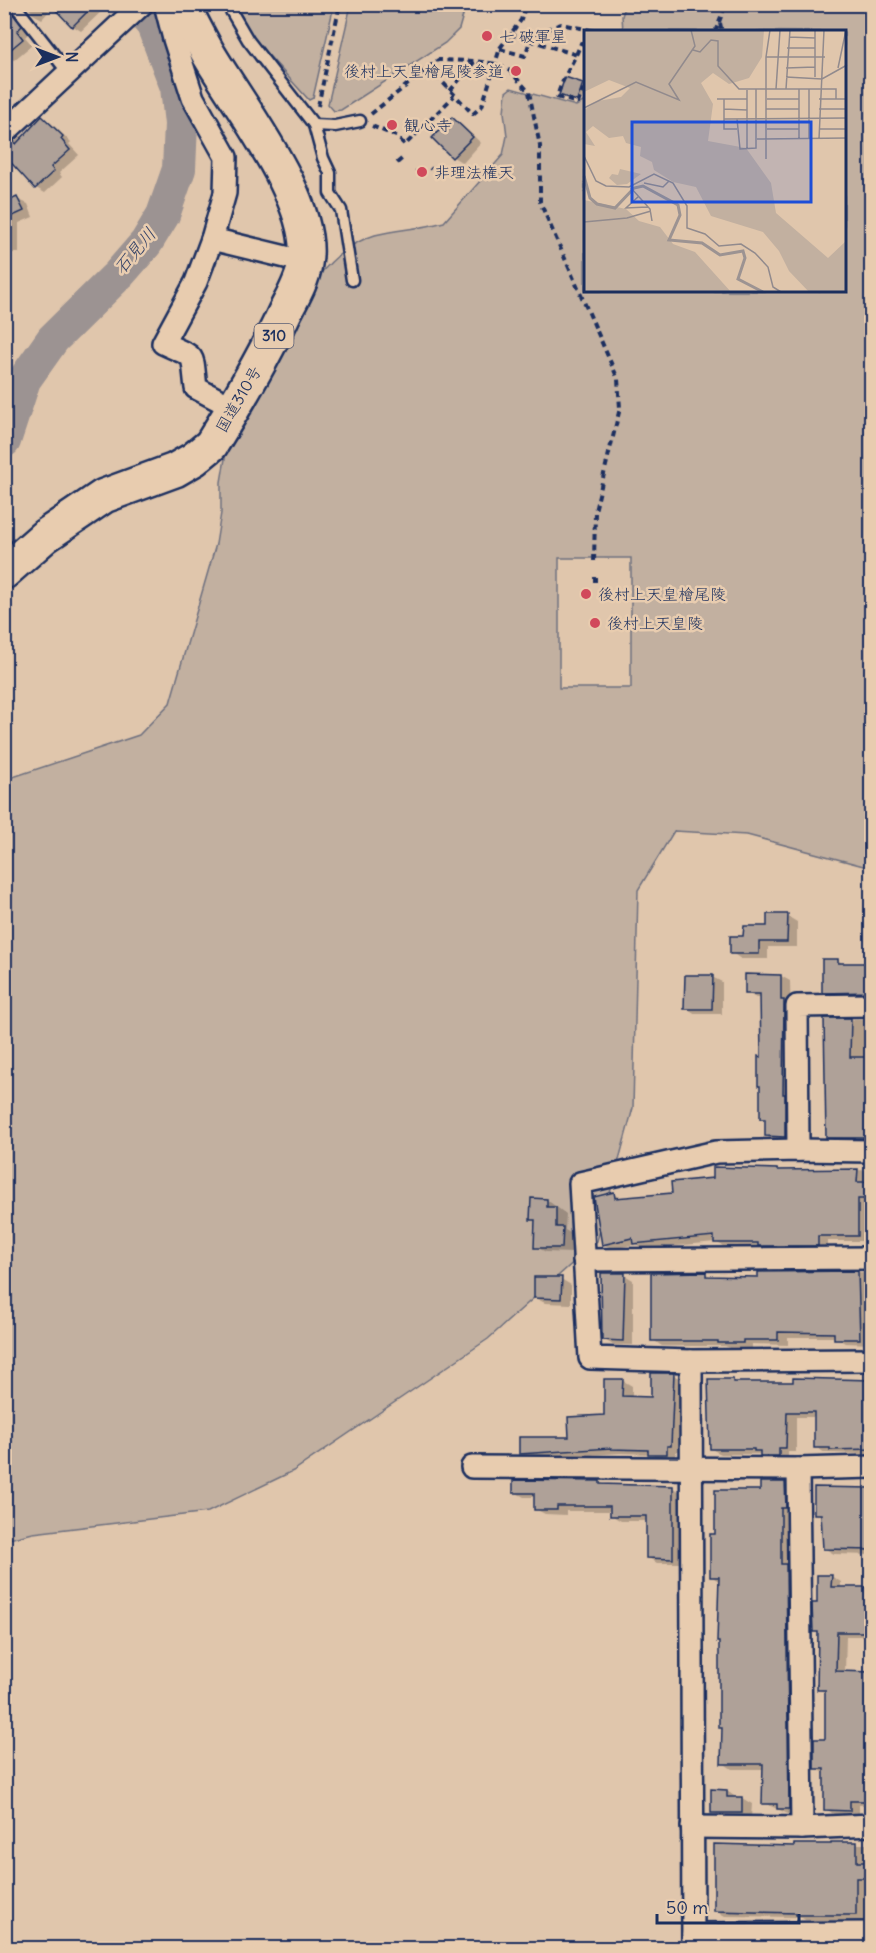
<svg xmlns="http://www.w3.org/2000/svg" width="876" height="1953" font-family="Delius,'Klee One',sans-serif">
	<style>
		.green { fill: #c2b0a0; stroke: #6e707f; stroke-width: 1.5; fill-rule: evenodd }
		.shadow { fill: #0003 }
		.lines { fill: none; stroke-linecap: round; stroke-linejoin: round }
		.river { stroke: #9c9392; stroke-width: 34 }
		.building { fill: #afa198; stroke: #1b2f5e; stroke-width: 1.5 }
		.lane-casing { stroke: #1b2f5e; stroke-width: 15 }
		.street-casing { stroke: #1b2f5e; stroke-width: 26 }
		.highway-casing { stroke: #1b2f5e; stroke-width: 38 }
		.path { stroke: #1b2f5e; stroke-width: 4; stroke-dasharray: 6 4.5; stroke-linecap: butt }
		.lane { stroke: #e8ccaf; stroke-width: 10 }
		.street { stroke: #e8ccaf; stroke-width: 21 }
		.highway { stroke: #e8ccaf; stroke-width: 33 }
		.poi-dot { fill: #d1495b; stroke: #e8ccaf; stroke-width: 2 }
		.labels { text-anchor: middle; stroke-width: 5; stroke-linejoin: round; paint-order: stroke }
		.shield { fill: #e8ccaf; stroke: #585e76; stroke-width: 1.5 }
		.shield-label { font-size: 15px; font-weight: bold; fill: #1b2f5e }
		.poi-label { font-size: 16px; fill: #1b2f5e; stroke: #e8ccaf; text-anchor: start }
		.street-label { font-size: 16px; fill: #1b2f5e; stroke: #e8ccaf }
		.water-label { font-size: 18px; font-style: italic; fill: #2e3e66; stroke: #e8ccaf }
		.inset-river { fill: none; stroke: #9c9392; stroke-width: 3 }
		.inset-road { fill: none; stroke: #918a8d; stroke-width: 1.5 }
		.view { fill: #1d4ed8; fill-opacity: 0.15; stroke: #1d4ed8; stroke-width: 3 }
		.inset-edge { fill: none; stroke: #1b2f5e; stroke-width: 3 }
	</style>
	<rect width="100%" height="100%" fill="#e0c6ac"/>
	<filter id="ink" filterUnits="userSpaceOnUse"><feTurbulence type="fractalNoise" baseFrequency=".0167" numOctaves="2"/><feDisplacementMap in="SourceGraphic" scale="12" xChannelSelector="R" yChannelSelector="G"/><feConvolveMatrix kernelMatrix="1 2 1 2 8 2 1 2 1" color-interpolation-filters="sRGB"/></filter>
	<g filter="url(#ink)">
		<g class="green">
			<path d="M626,4l245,1v863l-124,-33 -73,-4 -36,59 -5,218 -36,133 -109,98 -195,132 -85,41 -175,21 -28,7 -1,-760 135,-45 31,-32 46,-159 5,-31v-31l6,-35 83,-160c17,-23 36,-43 65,-52 22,-6 46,-6 69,-13l59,-67 4,-19 -3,-24 2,-20 5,-4 65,18 9,-5v190h259v-259l-221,-1 -1,-15zM559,558h72v130h-72z"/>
			<path d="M235,5h99l-21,93 -4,2 -57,-63z"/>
			<path d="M351,5v-1l115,1 -7,24 -14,14 -104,67 -7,1 -6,-7z"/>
		</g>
		<g class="shadow">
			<path d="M26,4h78l2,3 -25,24 -8,-5 -14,-14 -8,-3 -9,10 -9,-5z"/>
			<path d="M13,16l9,6 8,10 -5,5 7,8 -18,15 -10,-5v-27z"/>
			<path d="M582,85l3,1v5l-4,11 -16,-5z"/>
			<path d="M42,118l9,5 20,19 -2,2 10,11 -20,18 3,4 -17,16 -9,-5 -32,-35v-6h4l13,-11 3,2z"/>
			<path d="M453,119l9,6 19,18 -18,20 -10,-6 -19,-19z"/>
			<path d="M17,199l11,5 5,13 -14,6v30h-9v7h-6v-55z"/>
			<path d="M787,916l10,6v25h-29v12h-27l-9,-6 13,-16 23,-9z"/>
			<path d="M838,960l7,5h25v-5h2v37h-39l-10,-5z"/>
			<path d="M781,976l9,5 4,160h-19l-9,-5v-15l-4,-3v-120h-6l-9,-5z"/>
			<path d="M712,977l10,5v32h-26l-10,-6z"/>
			<path d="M872,1019v123h-35l-9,-5 -3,-117z"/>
			<path d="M872,1170v71h-45v9l-58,1 -5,-3 -39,-1 -10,-5 -71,7 -8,-5 -23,5 -10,-5 10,-50 8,4 53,-4 105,-22z"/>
			<path d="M547,1200l19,14 -1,16 7,4v19l-26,-1 -10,-5 1,-25 -5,-3z"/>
			<path d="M872,1272v72l-27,-1 -10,-6h-47v8l-36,-1v4h-22l-5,-2h-63l-9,-6 52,-67 8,5h46v-5z"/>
			<path d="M623,1274l10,6v65h-20l-10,-6z"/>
			<path d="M561,1279l10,6v19l-26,-1 -10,-5z"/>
			<path d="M673,1375l10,5 -2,71h-5v7h-17l-7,-4 -32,-1 -89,6 -10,-6 50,-14 35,-23 16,-36 10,6v12h21z"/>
			<path d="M872,1380v74l-47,-1 -9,-6v-30h-20v35h-8v9h-17l-9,-7h-41l-10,-5 22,-68 3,2z"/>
			<path d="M600,1482l6,3 67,3 9,5v70h-25l-10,-6v-36h-26l-10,-6v-4h-45v4l-21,-1 -10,-5v-12h-11l-10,-5z"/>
			<path d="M785,1483l10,6 3,325h-10l-24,-11v-34h-32l-9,-6 -3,-181 -9,-6 5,-40 46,-44z"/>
			<path d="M870,1483l2,153h-26l-1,37 27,1v131h-13v10h-24l-9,-6v-35l-10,-6 11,-27v-47l-8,-5 1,-55 -6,-3 4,-26 13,-29 10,6v6l30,1v-34l-37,-1 -10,-6 -1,-31 -7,-4 54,-24z"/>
			<path d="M727,1791l10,7h5l10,6 -1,14h-28l-10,-6z"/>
			<path d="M833,1844h39v76h-65l-5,-3 -77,-1 -9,-5 79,-63z"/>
			<path d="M840,1947h21l2,1h-23z"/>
		</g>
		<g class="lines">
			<path class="river" d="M4,441l20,-61 29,-41 66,-65 27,-31 17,-28 16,-46 2,-45 -4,-37 -24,-62 -18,-21"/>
		</g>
		<g class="building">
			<path d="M50,4h45l-23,23z"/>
			<path d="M13,14l9,12 -5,5 6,8 -19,16v-38l3,2z"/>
			<path d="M565,77l18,6 -6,18 -18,-6z"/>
			<path d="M42,116l21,20 -2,3 9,11 -19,17 3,4 -19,18 -31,-34v-6l10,-8 2,3z"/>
			<path d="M452,117l21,20 -21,21 -20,-20z"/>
			<path d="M17,197l7,14 -20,9v-17z"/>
			<path d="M767,914h21l-1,28h-28v12h-29v-18h13l1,-10h23z"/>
			<path d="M822,959h16v4h34v29l-50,1z"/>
			<path d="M745,974l36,1v25h3l-1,94h2v43l-20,-1v-17h-5v-33h-2v-30l3,1 -1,-63h-15z"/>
			<path d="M685,975h28l-1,34h-28z"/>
			<path d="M824,1018h27l-1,39h22v81h-46z"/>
			<path d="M713,1167l64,2v1l81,-1 -1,13h15v17h-14v37h-40v10h-60v-3h-44v-7l-81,8 -1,-6 -30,7 -8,-48 20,-5 1,6 57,-5 -1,-11 42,-4z"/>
			<path d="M531,1198l16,1v8h9v20h7l-1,21h-28l1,-28h-5z"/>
			<path d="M858,1271l2,68h-26v-6l-56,-1v8h-35v3h-25v-2h-67v-68l55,-1v4l52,1v-5z"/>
			<path d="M601,1273h24l-2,68 -21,-1z"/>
			<path d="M534,1277h28l-1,22 -27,-1z"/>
			<path d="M651,1373h23l-3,73h-4v8h-19v-4l-37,-1v-1l-92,6v-17h50l-1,-20 36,-2v-36h19l-1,17 29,1z"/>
			<path d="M793,1378l79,2v69l-42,1v-2h-16v-36h-27l-1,36h-7v8h-19v-5h-6v-2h-44l-2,-70h25v3h60z"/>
			<path d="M513,1480l87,1v3l73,2v73l-27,-1v-42h-36v-10h-53v4h-23v-17h-21z"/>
			<path d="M760,1482h25l1,26h-5v56h5l3,245h-12v-5h-15l1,-40h-42l1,-36h-3v-86h-2l2,-65h-9v-43h5v-44h45z"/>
			<path d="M814,1487l58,1v62l-49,-1 -2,-35h-7z"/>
			<path d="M817,1575h15l-1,12h41v45h-35l-1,39 36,1v129h-22v10l-26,-1v-41h-10v-30h11v-49h-8l1,-58h-5l-1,-29h5z"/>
			<path d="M711,1789l16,1v7h15v16h-31z"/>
			<path d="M831,1842h26v20h15v16h-16v37h-60v-2l-82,-2v-67l80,2v-2h37z"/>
		</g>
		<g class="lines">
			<g class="lane-casing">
				<g id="lane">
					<path d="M14,4l55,70"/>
					<path d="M227,4l21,36 66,85 21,1 25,-5"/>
					<path d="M314,125l9,33 7,15v20l11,17 11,70"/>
				</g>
			</g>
			<g class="street-casing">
				<g id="street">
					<path d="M165,4l9,35 19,59 33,59 -1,36 -13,46 -16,43 -33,61c35,17 28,6 33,45l38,20"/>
					<path d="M4,133l138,-129"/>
					<path d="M212,239l94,23"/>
					<path d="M798,1150l-1,-144 75,-1"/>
					<path d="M872,1151l-74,-1 -82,2 -136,31 10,175 101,3 181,-1"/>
					<path d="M584,1260l288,-2"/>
					<path d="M691,1361l2,587"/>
					<path d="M472,1467l326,2 74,-2"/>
					<path d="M798,1469l4,359"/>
					<path d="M692,1827l110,1 70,-3"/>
					<path d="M693,1934l179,-1"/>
				</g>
			</g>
			<g class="highway-casing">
				<path id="highway" d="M4,572l41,-36 59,-40 71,-26 19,-11 17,-14c26,-42 52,-86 73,-131 8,-16 18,-32 21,-50 12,-61 -67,-159 -97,-211 -9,-16 -17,-32 -26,-49"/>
			</g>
			<g class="path">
				<path d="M720,23l2,9"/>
				<path d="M715,32l11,-28"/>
				<path d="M510,34l67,21"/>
				<path d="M585,43h-4c-7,19 -18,33 -24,54l21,6 7,-19"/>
				<path d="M500,49l25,7 7,-21 29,-11 34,7"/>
				<path d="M429,68l44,46 9,-8 18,-58 21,-28 5,-16"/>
				<path d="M450,91l25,-30 22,3 13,7 19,21 11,54v56l78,177 2,29 -25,103 -1,53"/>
				<path d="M318,106l22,-102"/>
				<path d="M371,114l67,-54 37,1"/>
				<path d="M372,126l24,10 9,9 49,-49"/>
				<path d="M397,163l7,-6"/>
				<path d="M430,168l1,1"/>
				<path d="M416,172l1,-1"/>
				<path d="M595,577v5"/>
			</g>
			<use href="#lane" class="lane"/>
			<use href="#street" class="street"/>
			<use href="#highway" class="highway"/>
		</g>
	</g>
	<g class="poi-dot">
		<circle cx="487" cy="36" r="6"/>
		<circle cx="516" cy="71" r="6"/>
		<circle cx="392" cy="125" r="6"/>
		<circle cx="422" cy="172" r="6"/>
		<circle cx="586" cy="594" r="6"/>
		<circle cx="595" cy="623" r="6"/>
	</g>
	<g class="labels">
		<rect class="shield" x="254.5" y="324" width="39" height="24" rx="4.5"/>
		<g class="shield-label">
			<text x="274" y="341">310</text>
		</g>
		<g class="poi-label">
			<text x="499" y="42">七 破軍星</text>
			<text x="504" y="77" text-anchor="end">後村上天皇檜尾陵参道</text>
			<text x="404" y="131">観心寺</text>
			<text x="434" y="178">非理法権天</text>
			<text x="598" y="600">後村上天皇檜尾陵</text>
			<text x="607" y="629">後村上天皇陵</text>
		</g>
		<g class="street-label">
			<text transform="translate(238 399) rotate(-60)" y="6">国道310号</text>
		</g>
		<g class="water-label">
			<text transform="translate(135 251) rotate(-50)" y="6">石見川</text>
		</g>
	</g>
	<g transform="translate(584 30)">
		<rect width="262" height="262" fill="#e0c6ac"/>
		<path d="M0,0h180l-2,27 -13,21 -20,6 -16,-11 -12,10 12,21 -5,37 38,7 25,35 5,30 52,45 18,-17v51h-37l-20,-21 -10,-20 -16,-19 -52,-16 -15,-29 -23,-5 -19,-12 -2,-8 -12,-6 1,-9 -15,-4 -3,-7 -14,2 -16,-12 -7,6 9,14 -11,-2v-34l14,-9 23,-4 9,-9 -21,-8 -25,12zM36,139l21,5 -14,10 -10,1 -8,-7 3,-4 6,1zM0,170l42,9 13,12 21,6 13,17 22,8 36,40h-147z" fill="#c2b0a0"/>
		<path class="inset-river" d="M0,146l6,22 7,6 18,4 19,-20 9,-2 35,19 2,10 -11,25 33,3 18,12 23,-4 2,7 -7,21 25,13"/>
		<path class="inset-road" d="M231,0v47M205,7l26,1M203,18h28M109,20l7,2 11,-12 7,1v25l21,23h97v10M182,27h59M202,38l29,-1M254,38l8,-38M202,47l36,2 25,-14M192,59l4,-59M202,59l4,-59M215,59v50M225,59v50M163,60v59M133,69h30M140,69v30h13M183,69h32M235,69h28M0,78l52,-26 43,18 -10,-16 26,-38 -4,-16M140,79l23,1M182,79h33M235,79h28M140,89l123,-1M153,89l3,30 16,-1v-59M183,99h32M235,99h28M173,109l90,-1M235,109l5,-109M0,126l12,25 10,5 23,1 25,-13 19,9 14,23v22l18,6 14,12 22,-2 14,9 13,14 5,20 8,5M182,129v-102l4,-27M60,153l19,4 6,-6M47,158l19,21 2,12M55,166l-13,12 22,-1M0,192l43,-4 24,-7"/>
		<path class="view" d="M48,92h179v80h-179z"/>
		<rect width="262" height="262" class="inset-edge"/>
	</g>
	<rect width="876" height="1953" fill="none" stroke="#e8ccaf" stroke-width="24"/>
	<rect x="12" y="12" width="852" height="1929" fill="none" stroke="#1b2f5e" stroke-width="2" filter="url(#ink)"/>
	<g transform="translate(57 57) rotate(90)" stroke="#e8ccaf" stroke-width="4.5" paint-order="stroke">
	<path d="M0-4.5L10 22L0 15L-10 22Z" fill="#1b2f5e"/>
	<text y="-9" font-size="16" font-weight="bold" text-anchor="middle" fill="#1b2f5e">N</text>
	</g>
	<path d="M657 1914v9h142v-9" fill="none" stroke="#1b2f5e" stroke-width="3"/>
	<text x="666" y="1914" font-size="18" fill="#1b2f5e" stroke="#e8ccaf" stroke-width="4.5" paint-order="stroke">50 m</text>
</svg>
